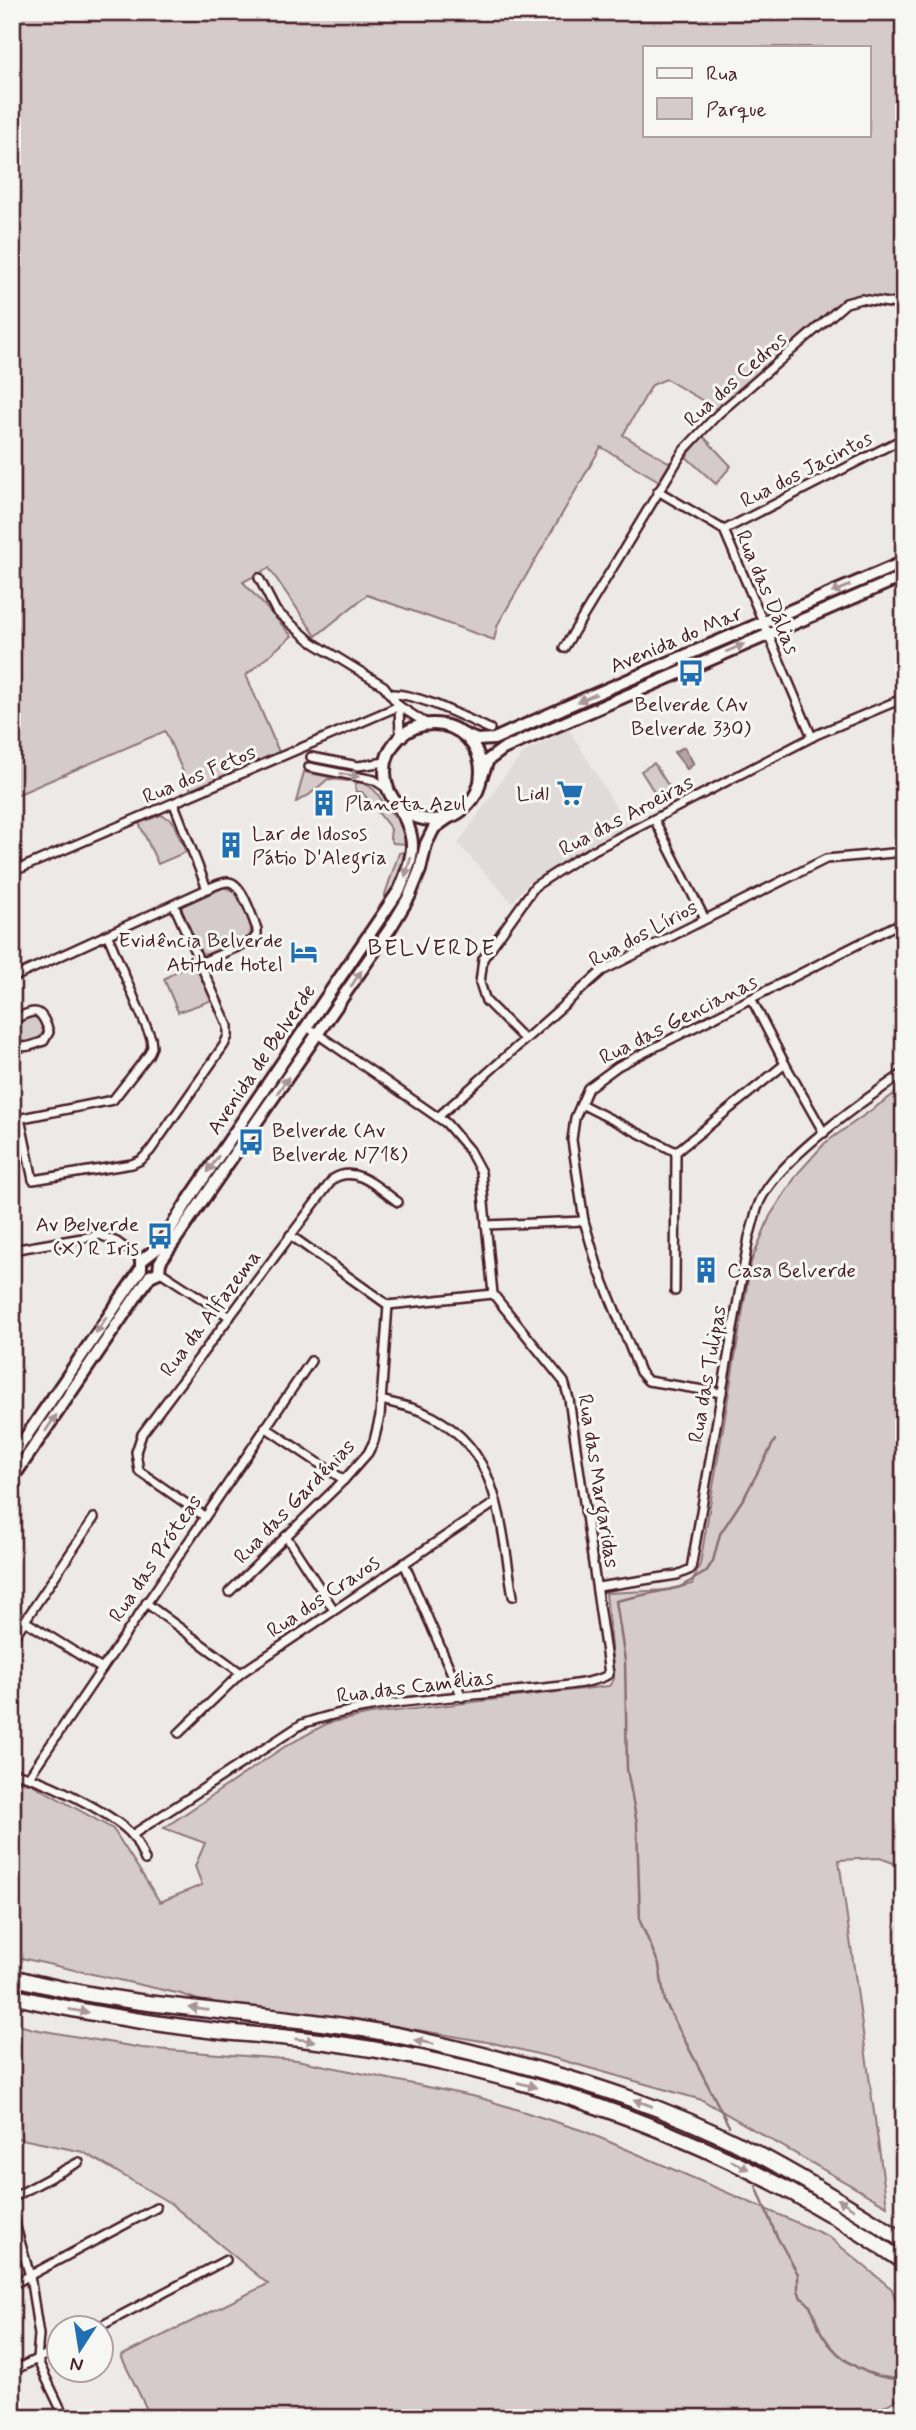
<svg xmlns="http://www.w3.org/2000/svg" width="916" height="2430" font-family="Mynerve,sans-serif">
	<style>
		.built { fill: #e0dad8 }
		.green { fill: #d4cbca; stroke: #8f757a; stroke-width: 2; fill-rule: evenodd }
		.water { fill: #b1a2a3; stroke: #886e73; stroke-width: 2 }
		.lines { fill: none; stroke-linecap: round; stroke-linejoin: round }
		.stream { stroke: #886e73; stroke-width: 2.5 }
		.minor-casing { stroke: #4a1f2b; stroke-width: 12 }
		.secondary-casing { stroke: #4a1f2b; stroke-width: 16 }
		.motorway-casing { stroke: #4a1f2b; stroke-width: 19 }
		.minor { stroke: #f6f6f2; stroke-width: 7 }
		.secondary { stroke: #f6f6f2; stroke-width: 10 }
		.motorway { stroke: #f6f6f2; stroke-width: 14 }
		.oneway { fill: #a99598 }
		.labels { text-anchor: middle; stroke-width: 6; stroke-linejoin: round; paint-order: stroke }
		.street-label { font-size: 21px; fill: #4a1f2b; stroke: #f6f6f2 }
		.poi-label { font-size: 21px; fill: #4a1f2b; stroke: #f6f6f2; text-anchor: start }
		.neighbourhood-label { font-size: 23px; letter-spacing: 2px; fill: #4a1f2b; stroke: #f6f6f2 }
	</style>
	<rect width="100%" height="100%" fill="#ece9e6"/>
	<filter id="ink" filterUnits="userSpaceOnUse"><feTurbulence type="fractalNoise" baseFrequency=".0143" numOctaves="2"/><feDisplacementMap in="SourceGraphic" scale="14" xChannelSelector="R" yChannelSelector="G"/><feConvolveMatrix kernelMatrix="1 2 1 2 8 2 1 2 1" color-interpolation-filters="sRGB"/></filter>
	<g filter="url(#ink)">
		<path class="built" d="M569,729l60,100 -100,53 -17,20 -54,-58 46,-67 21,-25z"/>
		<g class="green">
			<path d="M12,12h892v289l-43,-6 -17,5 -127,109 -51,-30 -14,6 -29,50 47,28 -11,18 -58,-34 -103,177 -4,16 -127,-45 -51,41 -47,-68 -26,14 49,54 -46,39 33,77 -87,40 -27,-61 -153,66zM645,47h224v88h-224z"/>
			<path d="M703,436l28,30 -15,18 -30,-27z"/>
			<path d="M654,763l17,27 -13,8 -17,-27z"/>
			<path d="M304,772l45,9 -21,-2 -19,16 -13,7z"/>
			<path d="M358,782c18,4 20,14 30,27 11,12 18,18 17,35l-12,-1 -3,-5 1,-9 -29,-37h-6l-1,-7z"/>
			<path d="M161,815l11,5 14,32 -28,12 -19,-41z"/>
			<path d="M407,851c-3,19 -9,34 -19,50l-3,-1v-6l14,-41z"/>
			<path d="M224,887l12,5c6,13 20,32 13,45l-44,18 -6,-3 -18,-36 1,-10z"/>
			<path d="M195,960l18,40 -35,12 -14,-33z"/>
			<path d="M33,1014l10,5 3,17 -20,9 -12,-4 -2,-19z"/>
			<path d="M904,1087v780l-24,-9 -41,2 48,346 -185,-106 -148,-42 -61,-15 -139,-24 -145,-15 -28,-10 -169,-38v-175l18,2 83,46 47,73 42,-17 -7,-19 10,-23 -41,-15 120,-81 44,-24 43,-9 238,-28 5,-7 -8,-86 63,-3 23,-6 8,-20 51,-302 19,-46 28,-43 27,-30z"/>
			<path d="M12,2023l21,6 109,19 155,12 184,38 103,33 244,105 64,53 12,42v64l-40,23h-713l-30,-62 147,-72 -98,-81 -87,-51 -71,-15z"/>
		</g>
		<path class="water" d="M684,747l10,17 -7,5 -13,-17z"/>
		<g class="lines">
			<g class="stream">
				<path d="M729,2126l-64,-124 -6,-37 -19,-44 -3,-97 -10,-55 -2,-108 -9,-60 64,-14 26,-15 7,-11 7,-27 25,-38 30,-56"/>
				<path d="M756,2186l20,49 22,39v16l3,8c14,7 14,24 21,36 17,28 49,46 82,45"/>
			</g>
			<g class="minor-casing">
				<g id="minor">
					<path d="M658,491l66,39 88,207"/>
					<path d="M724,530l180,-92"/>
					<path d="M259,578l17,33 36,31 72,44 15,20 28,18"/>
					<path d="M564,648l120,-198 34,-36 128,-111 15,-4 43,6"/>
					<path d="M390,694c26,-2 75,24 100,35"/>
					<path d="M399,706l1,30"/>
					<path d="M311,757l47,9 28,-4"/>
					<path d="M309,767l65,13 14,9"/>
					<path d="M174,804l33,85"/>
					<path d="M654,819l51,100"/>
					<path d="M12,872l387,-166"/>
					<path d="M12,978l195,-89c6,-2 15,-8 22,-7 13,1 23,35 28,47v6l-5,6 -52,22"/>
					<path d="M752,1000l33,64 39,69"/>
					<path d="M12,1020c23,-10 28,-15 37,12l-5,9c-11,4 -22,10 -32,1"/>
					<path d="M524,1039l-38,-38 -6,-18 3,-24 52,-73 42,-27 241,-125 86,-36"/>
					<path d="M581,1104l95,48"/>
					<path d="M438,1117l164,-146 224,-112 78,-7"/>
					<path d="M20,1118l13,62 99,-16 9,-4 9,-9 74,-106 4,-9v-10l-54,-121"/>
					<path d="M12,1120l101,-20 36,-46 3,-7 -1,-9 -43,-102"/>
					<path d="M486,1225l98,-4"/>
					<path d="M290,1235l98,70 105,-11"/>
					<path d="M12,1250l88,-15 17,7 25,18"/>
					<path d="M159,1271l71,46"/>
					<path d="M675,1291l1,-139 109,-88"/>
					<path d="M722,1393l-74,-12 -8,-9 -42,-104 -14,-47 -12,-81 3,-22 13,-30 30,-22 274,-139 12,-2"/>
					<path d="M381,1400c14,4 29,6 42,12 78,33 77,112 90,184"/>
					<path d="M265,1427l79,53"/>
					<path d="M204,1516l-65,-45 -3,-19 6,-18 191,-255c23,-15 46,10 65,23"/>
					<path d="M286,1536l48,74"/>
					<path d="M404,1563l58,134"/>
					<path d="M598,1587l79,-12 14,-6 58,-332c4,-11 6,-25 11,-36 20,-43 104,-101 144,-128"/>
					<path d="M229,1592l115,-112 24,-27 6,-12 6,-25 8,-111"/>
					<path d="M146,1603l95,70"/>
					<path d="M25,1621l77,48"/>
					<path d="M12,1640l82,-122"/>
					<path d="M179,1733l62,-60 255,-171"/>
					<path d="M12,1773c29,4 102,41 121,63 5,7 9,17 12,24"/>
					<path d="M30,1775l281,-414"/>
					<path d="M132,1835l170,-111c69,-24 151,-26 223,-34 20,-3 69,-5 84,-16l-40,-275 -5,-17 -71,-88 -12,-122 -12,-22 -23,-27 -140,-97"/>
					<path d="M12,2198l67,-36"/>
					<path d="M12,2213l18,63 9,59 -2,24 28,59"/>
					<path d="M12,2285l144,-77"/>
					<path d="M97,2328l129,-68"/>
					<path d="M12,2371l48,-23"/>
				</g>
			</g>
			<g class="secondary-casing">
				<g id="secondary">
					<circle cx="433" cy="772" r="48"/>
					<path d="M463,734l14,6 17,-1 85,-38 325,-139"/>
					<path d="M482,776l6,-16 15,-11 401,-173"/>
					<path d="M150,1276l9,-4 1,-10 231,-335 18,-30 11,-27 6,-26 8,-16 14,-10"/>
					<path d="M12,1457l129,-188v-8l18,-14 27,-43 214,-315c15,-36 18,-51 -3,-85"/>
					<path d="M12,1479l138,-203"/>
				</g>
			</g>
			<g class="motorway-casing">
				<g id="motorway">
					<path d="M12,1977c113,31 230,33 345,51 50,8 100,20 149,33 84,22 161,47 238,86 55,28 108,61 160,94"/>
					<path d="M12,1996c67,16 135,27 204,35 36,4 73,6 110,11 206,28 407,100 578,220"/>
				</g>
			</g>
			<use href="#minor" class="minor"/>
			<use href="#secondary" class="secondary"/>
			<use href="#motorway" class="motorway"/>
		</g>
		<defs><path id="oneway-solid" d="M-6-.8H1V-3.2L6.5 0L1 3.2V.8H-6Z" transform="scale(1.75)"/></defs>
		<g class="oneway">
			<use href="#oneway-solid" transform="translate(841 589) rotate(157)"/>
			<use href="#oneway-solid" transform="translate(735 648) rotate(-23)"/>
			<use href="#oneway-solid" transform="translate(587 698) rotate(157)"/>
			<use href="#oneway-solid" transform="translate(350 775) rotate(9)"/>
			<use href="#oneway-solid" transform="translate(408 867) rotate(107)"/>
			<use href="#oneway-solid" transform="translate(356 979) rotate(-56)"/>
			<use href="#oneway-solid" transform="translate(283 1085) rotate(-55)"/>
			<use href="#oneway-solid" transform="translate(213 1164) rotate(124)"/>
			<use href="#oneway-solid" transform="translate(101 1325) rotate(125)"/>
			<use href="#oneway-solid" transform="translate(51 1423) rotate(-56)"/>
			<use href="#oneway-solid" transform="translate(199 2009) rotate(-173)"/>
			<use href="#oneway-solid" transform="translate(79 2011) rotate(9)"/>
			<use href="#oneway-solid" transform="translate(305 2040) rotate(6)"/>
			<use href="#oneway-solid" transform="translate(424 2042) rotate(-169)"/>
			<use href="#oneway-solid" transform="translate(527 2085) rotate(15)"/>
			<use href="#oneway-solid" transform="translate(643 2103) rotate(-160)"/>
			<use href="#oneway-solid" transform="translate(740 2165) rotate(26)"/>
			<use href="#oneway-solid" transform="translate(846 2204) rotate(-148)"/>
		</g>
	</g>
	<defs>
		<g id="bus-bare" transform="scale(2.1)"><path d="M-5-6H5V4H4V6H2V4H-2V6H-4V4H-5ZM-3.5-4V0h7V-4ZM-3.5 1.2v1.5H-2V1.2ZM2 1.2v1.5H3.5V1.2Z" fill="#1f6fb2" stroke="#f6f6f2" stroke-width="2.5" paint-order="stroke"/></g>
		<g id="supermarket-bare" transform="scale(2.1)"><path d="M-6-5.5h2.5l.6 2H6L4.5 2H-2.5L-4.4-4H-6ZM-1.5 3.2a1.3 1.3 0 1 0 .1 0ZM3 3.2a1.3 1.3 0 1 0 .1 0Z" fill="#1f6fb2" stroke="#f6f6f2" stroke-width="2.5" paint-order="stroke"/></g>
		<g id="building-bare" transform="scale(2.1)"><path d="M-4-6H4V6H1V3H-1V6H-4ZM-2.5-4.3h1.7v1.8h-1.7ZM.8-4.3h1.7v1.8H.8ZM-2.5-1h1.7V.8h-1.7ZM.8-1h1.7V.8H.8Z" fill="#1f6fb2" stroke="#f6f6f2" stroke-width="2.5" paint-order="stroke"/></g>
		<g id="hotel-bare" transform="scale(2.1)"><path d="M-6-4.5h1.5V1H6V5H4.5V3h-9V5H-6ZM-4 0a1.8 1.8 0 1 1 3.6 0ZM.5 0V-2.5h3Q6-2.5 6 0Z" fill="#1f6fb2" stroke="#f6f6f2" stroke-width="2.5" paint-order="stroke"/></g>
	</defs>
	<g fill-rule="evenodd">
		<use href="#bus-bare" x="691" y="673"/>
		<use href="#supermarket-bare" x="570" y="793"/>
		<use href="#building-bare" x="324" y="803"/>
		<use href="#building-bare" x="231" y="845"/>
		<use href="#hotel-bare" x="304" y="952"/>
		<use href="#bus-bare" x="251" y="1142"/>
		<use href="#bus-bare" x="160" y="1236"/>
		<use href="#building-bare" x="706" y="1270"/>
	</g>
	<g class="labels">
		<g class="street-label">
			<text transform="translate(735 379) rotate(-42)" y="7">Rua dos Cedros</text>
			<text transform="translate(806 469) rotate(-27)" y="7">Rua dos Jacintos</text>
			<text transform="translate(768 592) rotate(67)" y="7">Rua das Dálias</text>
			<text transform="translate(676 639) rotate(-23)" y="7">Avenida do Mar</text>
			<text transform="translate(199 774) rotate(-23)" y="7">Rua dos Fetos</text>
			<text transform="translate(626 815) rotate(-28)" y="7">Rua das Aroeiras</text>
			<text transform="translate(643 933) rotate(-28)" y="7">Rua dos Lírios</text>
			<text transform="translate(678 1019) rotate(-27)" y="7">Rua das Gencianas</text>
			<text transform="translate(261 1059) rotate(-56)" y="7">Avenida de Belverde</text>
			<text transform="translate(210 1313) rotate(-53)" y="7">Rua da Alfazema</text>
			<text transform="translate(707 1374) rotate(-80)" y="7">Rua das Tulipas</text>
			<text transform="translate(599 1481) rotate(81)" y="7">Rua das Margaridas</text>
			<text transform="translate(294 1501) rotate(-46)" y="7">Rua das Gardénias</text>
			<text transform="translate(155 1558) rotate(-56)" y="7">Rua das Próteas</text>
			<text transform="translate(323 1596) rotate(-34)" y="7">Rua dos Cravos</text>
			<text transform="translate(415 1686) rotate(-7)" y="7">Rua das Camélias</text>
		</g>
		<g class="poi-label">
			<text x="691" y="711" text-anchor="middle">Belverde (Av<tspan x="691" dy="24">Belverde 330)</tspan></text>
			<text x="549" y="800" text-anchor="end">Lidl</text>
			<text x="345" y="810">Planeta Azul</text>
			<text x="252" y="840">Lar de Idosos<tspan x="252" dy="24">Pátio D'Alegria</tspan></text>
			<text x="283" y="947" text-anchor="end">Evidência Belverde<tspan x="283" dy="24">Atitude Hotel</tspan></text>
			<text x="272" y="1137">Belverde (Av<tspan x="272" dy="24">Belverde N718)</tspan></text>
			<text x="139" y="1231" text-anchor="end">Av Belverde<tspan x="139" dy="24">(X) R Iris</tspan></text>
			<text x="727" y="1277">Casa Belverde</text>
		</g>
		<g class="neighbourhood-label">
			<text x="432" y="955">BELVERDE</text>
		</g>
	</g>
	<rect width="916" height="2430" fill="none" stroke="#f6f6f2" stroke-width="42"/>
	<rect x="21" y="21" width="874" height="2388" fill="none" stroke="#4a1f2b" stroke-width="2.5" filter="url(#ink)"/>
	<rect x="643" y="46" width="228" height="91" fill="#f6f6f2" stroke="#b1a0a2" stroke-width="2"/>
	<rect x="657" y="68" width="35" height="10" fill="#f6f6f2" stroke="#b1a0a2" stroke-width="2"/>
	<text x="706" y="80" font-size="21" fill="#4a1f2b">Rua</text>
	<rect x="657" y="98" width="35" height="21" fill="#d4cbca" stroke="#b1a0a2" stroke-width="2"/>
	<text x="706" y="116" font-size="21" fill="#4a1f2b">Parque</text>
	<g transform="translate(80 2349) rotate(192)"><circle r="33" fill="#f6f6f2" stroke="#b1a0a2" stroke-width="2"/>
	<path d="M0-5L12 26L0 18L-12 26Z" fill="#1f6fb2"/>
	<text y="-10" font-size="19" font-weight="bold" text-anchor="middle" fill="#4a1f2b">N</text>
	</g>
</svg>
